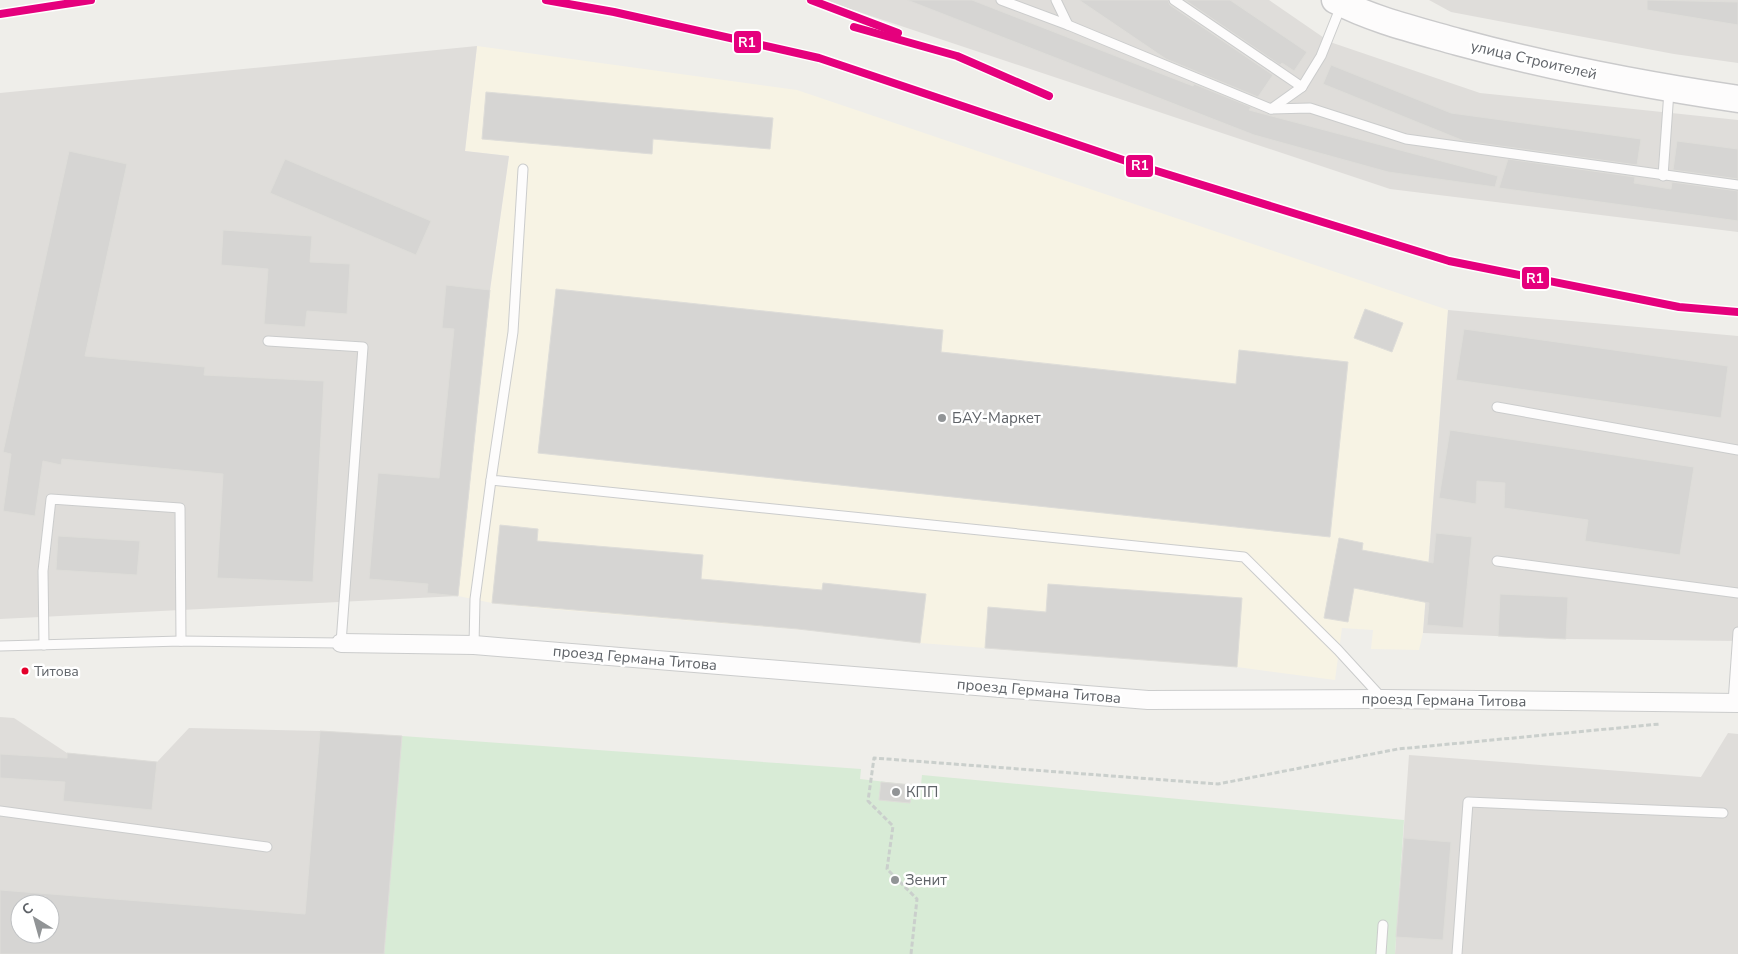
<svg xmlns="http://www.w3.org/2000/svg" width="1738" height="954" font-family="'Nunito Sans',sans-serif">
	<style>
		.commercial { fill: #f7f3e4 }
		.industrial { fill: #dfddda; fill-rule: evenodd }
		.green { fill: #d8ebd6 }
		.building { fill: #d6d5d3; stroke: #deddd9; fill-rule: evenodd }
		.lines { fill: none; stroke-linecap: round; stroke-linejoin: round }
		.service-casing { stroke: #cbcccc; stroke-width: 11 }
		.minor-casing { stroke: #cbcccc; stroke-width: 20 }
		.secondary-casing { stroke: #cacacb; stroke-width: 29 }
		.path { stroke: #cacfcc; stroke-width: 3; stroke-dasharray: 5 2.5; stroke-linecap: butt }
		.service { stroke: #fdfcfc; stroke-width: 9 }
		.minor { stroke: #fdfcfc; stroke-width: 18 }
		.secondary { stroke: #fdfcfc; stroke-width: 26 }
		.rail-1-casing { stroke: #fff; stroke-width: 11 }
		.rail-1 { stroke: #e5007d; stroke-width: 8 }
		.poi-dot { fill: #919496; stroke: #fff; stroke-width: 2 }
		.bus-dot { fill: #e4002b; stroke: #fff; stroke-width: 2 }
		.labels { text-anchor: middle; stroke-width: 5; stroke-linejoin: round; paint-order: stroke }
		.bus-label { font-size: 14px; fill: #5f6368; stroke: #fff; text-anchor: start }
		.street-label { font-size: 15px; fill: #5f6368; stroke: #fff }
		.poi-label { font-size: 15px; fill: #5f6368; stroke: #fff; text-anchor: start }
		.line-badge { stroke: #fff; stroke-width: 2 }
		.badge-label { font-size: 14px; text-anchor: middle; font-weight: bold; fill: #fff }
	</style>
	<rect width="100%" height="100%" fill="#efeeea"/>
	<path class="commercial" d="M477,46l320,44 651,220 -25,323 -4,17 -48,-1 2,-19 -31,-2 -7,52 -98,-13 -317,-24 -103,-12 -268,-22 -57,-6 -34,-7 32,-306 19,-134 -44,-5z"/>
	<g class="industrial">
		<path d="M823,0h446l61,42 150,51 258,27v112l-348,-43z"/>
		<path d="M1429,0h309v63l-64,-9 -223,-42z"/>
		<path d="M477,46l-12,105 44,5 -19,134 -32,306 -458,23v-526z"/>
		<path d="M1448,310l290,26v305l-172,-2 -143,-6z"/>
		<path d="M0,717l14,1 53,35 90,9 32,-34 131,3 82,5 -18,218h-384zM20,904h30v30h-30z"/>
		<path d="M1728,733l10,1v220h-343l14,-199 292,22z"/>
	</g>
	<path class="green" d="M402,736l459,33 -1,10 52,6h9l1,-10 482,45 -9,134h-1011z"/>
	<g class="building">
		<path d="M907,0h65l221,86 1,-2 57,23 -2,3 249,66 -3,11 -107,-15 -134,-37z"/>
		<path d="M1079,0h89l2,5 103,70 -15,22 -92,-38z"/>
		<path d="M1185,0h45l77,52 -13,19 -12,-8 -2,2z"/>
		<path d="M1647,0l91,2v23l-91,-15z"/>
		<path d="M1331,65l120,48 190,26 -4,26 -173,-24 -141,-57z"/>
		<path d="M486,92l287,26 -3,31 -117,-10 -1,15 -170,-15z"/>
		<path d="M1677,141l61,8v30l-65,-9z"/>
		<path d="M69,151l58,13 -42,192 120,11 -1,8 120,6 -11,201 -96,-4 6,-104 -161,-15 -1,6 -18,-4 -8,55 -32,-5 8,-57 -8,-2z"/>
		<path d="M285,159l146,62 -15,34 -146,-62z"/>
		<path d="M1508,159l127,18 -1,6 37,6 1,-7 66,9v30l-239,-33z"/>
		<path d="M223,230l89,6 -2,26 40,2 -3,50 -40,-3 -2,16 -41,-3 4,-55 -47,-4z"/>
		<path d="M446,285l44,5 -32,306 -31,-3 1,-9 -59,-5 9,-106 61,5 15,-149 -12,-1z"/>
		<path d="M556,289l387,41 -2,22 295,32 3,-34 109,12 -18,175 -792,-84z"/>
		<path d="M1365,309l38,14 -11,29 -38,-14z"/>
		<path d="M1464,329l264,37 -7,52 -265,-38z"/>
		<path d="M1450,430l244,37 -14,88 -95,-14 3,-21 -84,-12 1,-25 -28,-2 -1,23 -37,-6z"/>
		<path d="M500,525l38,4 -1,12 166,14 -2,24 121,11 1,-7 103,11 -6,49 -122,-14 -306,-26z"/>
		<path d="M1436,533l36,4 -9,91 -36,-3 2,-22 -75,-15 -6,34 -24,-4 15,-80 24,5 -1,7 71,13z"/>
		<path d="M58,536l82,5 -3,34 -81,-5z"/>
		<path d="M1048,584l194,14 -5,69 -252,-19 3,-41 58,5z"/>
		<path d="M1500,594l68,3 -2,42 -68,-3z"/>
		<path d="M320,731l82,5 -18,218h-384v-64l305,24zM20,904h30v30h-30z"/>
		<path d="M67,753l90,9 -5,48 -89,-9 2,-19 -65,-4v-24l67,4z"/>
		<path d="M881,782l31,3 -2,18 -31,-3z"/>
		<path d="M1404,838l47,4 -8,98 -47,-3z"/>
	</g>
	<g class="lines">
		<g class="service-casing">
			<g id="service">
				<path d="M1001,0l67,25 203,84 31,-22 19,-31 20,-50"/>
				<path d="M1056,0l12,25"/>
				<path d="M1174,0l128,87"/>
				<path d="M1271,109l39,-1 96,31 332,46"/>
				<path d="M523,169l-10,163 -22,148 753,77 94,93 44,48"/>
				<path d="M1663,176l6,-85"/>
				<path d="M1497,407l241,43"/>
				<path d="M1497,561l241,32"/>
				<path d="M44,645l-1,-74 8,-72 129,9 1,133"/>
				<path d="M474,645l1,-46 16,-119"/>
				<path d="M0,646l181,-5 160,2 22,-296 -95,-6"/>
				<path d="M1733,703l5,-71"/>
				<path d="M0,811l267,36"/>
				<path d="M1381,954l2,-29"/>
				<path d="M1457,954l11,-152 255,11"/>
			</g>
		</g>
		<g class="minor-casing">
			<path id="minor" d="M341,643l133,2 674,55 234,-1 356,4"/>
		</g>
		<g class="secondary-casing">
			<path id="secondary" d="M1335,0c38,20 81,30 123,42 92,25 185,43 280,57"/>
		</g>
		<path class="path" d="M911,954l6,-55 -30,-30 6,-43 -25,-25 6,-43 344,26 180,-35 262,-25"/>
		<use href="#service" class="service"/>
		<use href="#minor" class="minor"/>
		<use href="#secondary" class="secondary"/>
		<g class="rail-1-casing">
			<g id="rail-1">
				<path d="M546,0l68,12 205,46 328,110 302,93 230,46 59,5"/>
				<path d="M811,0l87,33"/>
				<path d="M0,14l91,-14"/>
				<path d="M854,27l103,29 92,40"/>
			</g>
		</g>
		<use href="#rail-1" class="rail-1"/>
	</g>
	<g class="poi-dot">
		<circle cx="942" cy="418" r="5"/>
		<circle cx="896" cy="792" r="5"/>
		<circle cx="895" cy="880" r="5"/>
	</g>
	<circle class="bus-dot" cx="25" cy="671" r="4.5"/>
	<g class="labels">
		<g class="bus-label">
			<text x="34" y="676">Титова</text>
		</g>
		<g class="street-label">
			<text transform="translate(1534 60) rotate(13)" y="5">улица Строителей</text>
			<text transform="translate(635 658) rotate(5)" y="5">проезд Германа Титова</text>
			<text transform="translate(1039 691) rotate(5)" y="5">проезд Германа Титова</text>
			<text transform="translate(1444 700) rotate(1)" y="5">проезд Германа Титова</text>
		</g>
		<g class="poi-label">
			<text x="952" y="423">БАУ-Маркет</text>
			<text x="906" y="797">КПП</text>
			<text x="905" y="885">Зенит</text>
		</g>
	</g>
	<g class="line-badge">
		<rect x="733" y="30" width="29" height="24" rx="5" fill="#e5007d"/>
		<rect x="1125" y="154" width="29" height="24" rx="5" fill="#e5007d"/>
		<rect x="1521" y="266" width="29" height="24" rx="5" fill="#e5007d"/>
	</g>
	<g class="badge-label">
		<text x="747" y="47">R1</text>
		<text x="1140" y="170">R1</text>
		<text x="1535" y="283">R1</text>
	</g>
	<g transform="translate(35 919) rotate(323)"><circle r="24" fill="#ffffff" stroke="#bfc1c3"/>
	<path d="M0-4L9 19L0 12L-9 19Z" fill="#919496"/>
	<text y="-8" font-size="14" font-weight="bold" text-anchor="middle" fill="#5f6368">С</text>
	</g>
</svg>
